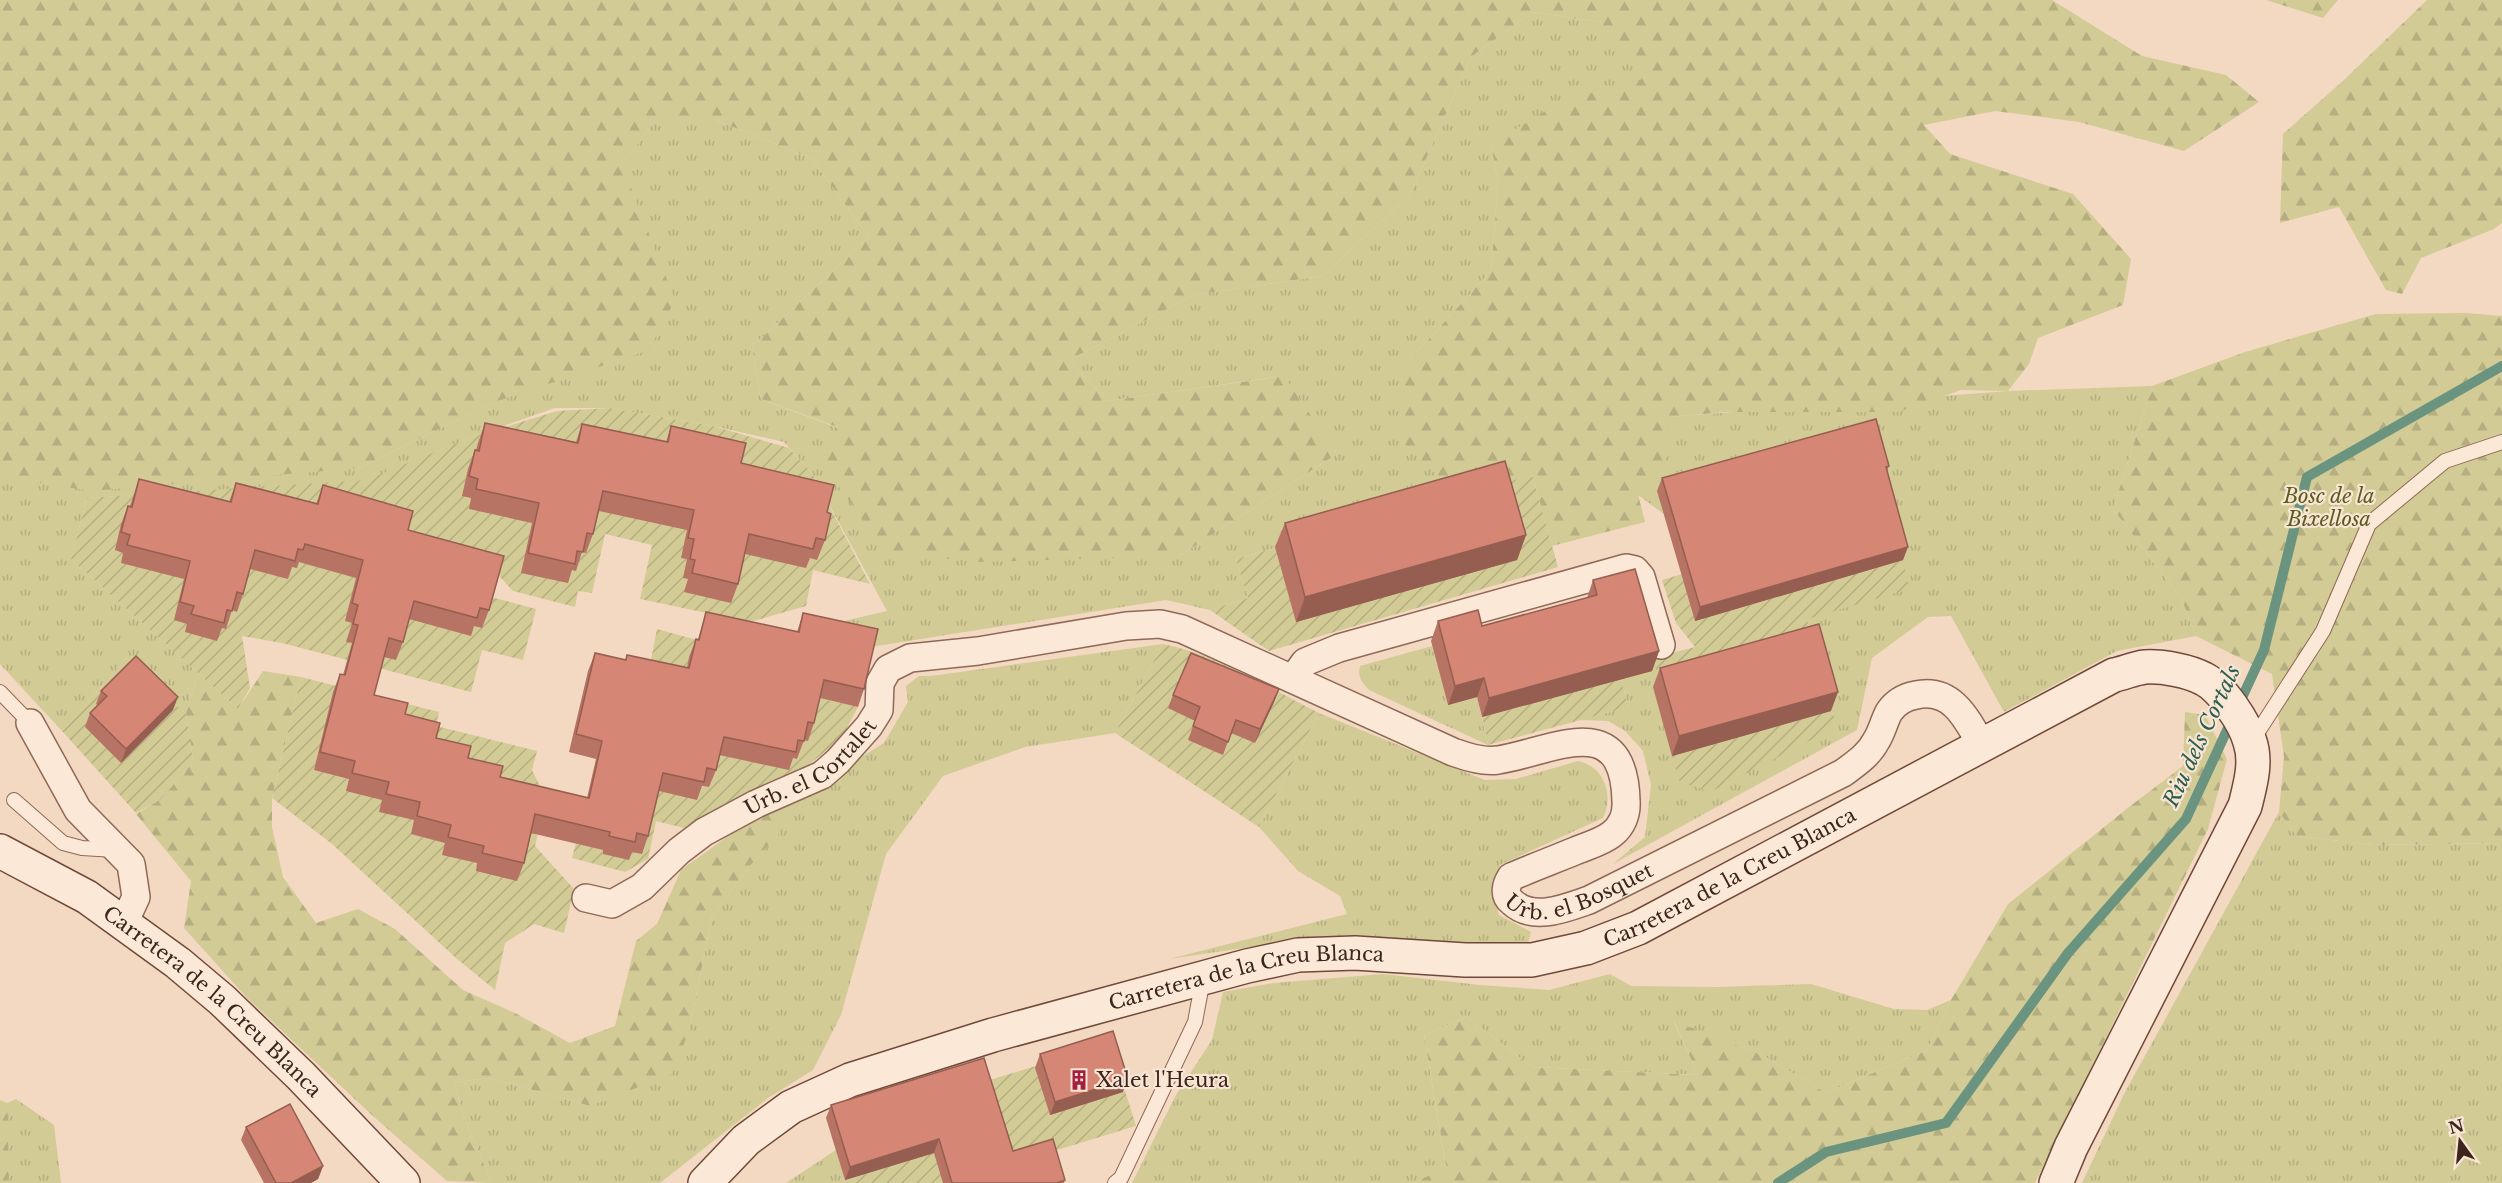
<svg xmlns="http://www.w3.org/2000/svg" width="2502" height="1183" font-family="'Libre Baskerville',serif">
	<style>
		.grass { fill: url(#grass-tufts) }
		.forest { fill: url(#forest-firs) }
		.garden { fill: url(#garden-furrows) }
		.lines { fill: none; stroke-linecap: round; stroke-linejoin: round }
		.stream { stroke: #6a9480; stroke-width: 10 }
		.lane-casing { stroke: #8f6857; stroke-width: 16 }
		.street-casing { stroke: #8f6857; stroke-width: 30 }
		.secondary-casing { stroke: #70493a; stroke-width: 36 }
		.lane { stroke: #fce8d6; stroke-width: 14 }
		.street { stroke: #fce8d6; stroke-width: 27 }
		.secondary { stroke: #fce8d6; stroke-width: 33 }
		.wall { fill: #b77364 }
		.shaded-wall { fill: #955e51 }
		.building { fill: #d58674; stroke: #955e51; stroke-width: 1.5 }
		.labels { text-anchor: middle; stroke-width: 4.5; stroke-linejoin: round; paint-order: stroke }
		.park-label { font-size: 20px; font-style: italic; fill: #5a5c21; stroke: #f9e5d3 }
		.street-label { font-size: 20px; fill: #3d251d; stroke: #f9e5d3 }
		.poi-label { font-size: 20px; fill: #3d251d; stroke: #f9e5d3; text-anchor: start }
		.water-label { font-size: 21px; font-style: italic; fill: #2a5e4f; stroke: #f9e5d3 }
	</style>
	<defs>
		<pattern id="grass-tufts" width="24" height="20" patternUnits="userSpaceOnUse" patternTransform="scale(1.5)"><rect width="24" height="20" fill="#d2cb95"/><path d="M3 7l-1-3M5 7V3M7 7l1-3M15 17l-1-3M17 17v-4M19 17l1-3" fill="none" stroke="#b5ae80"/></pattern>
		<pattern id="forest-firs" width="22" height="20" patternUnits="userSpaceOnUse" patternTransform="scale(1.5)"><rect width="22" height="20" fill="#d2cb95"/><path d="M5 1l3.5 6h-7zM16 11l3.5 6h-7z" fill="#b5ae80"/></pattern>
		<pattern id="garden-furrows" width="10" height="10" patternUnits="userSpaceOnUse" patternTransform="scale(1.5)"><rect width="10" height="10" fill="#d2cb95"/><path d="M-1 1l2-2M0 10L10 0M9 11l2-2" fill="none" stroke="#b5ae80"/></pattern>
	</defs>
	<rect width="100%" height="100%" fill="#f3d9c2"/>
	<g class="grass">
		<path d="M1533,12l67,10 43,57 -152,65 7,39 -7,88 -85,93 261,53 341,-26 144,-5 -39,123 68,89 15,38 -79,15 -113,61 -53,-96 -23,1 -56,41 -15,72 -244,134 32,-27 6,-52 -8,-34 -18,-20 -17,-10 -28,-1 49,-13 -14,-50 38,1 8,27 179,40 -9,-14 -24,-92 -169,-124 7,27 -113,-47 -296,84 12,39 -38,12 -44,-10 -295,47 -31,-25 47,-11 -75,-138 -28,-31 -71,-16 -104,-18h-54l-83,29 -106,44 -279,17 -16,61 127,114 -12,41 -59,-56 -65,73 -62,-67v-187l359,-9 136,-66 127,-237 34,-46h57l98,39 58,79 -117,110 9,52 418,157 158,-102 -61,-77 -169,24 -38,-41 125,-65 128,-19 88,-81 61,-138z"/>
		<path d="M1163,644l-48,89 -90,14 -82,29 -57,78 -45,161 -28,55 -45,28 -108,85h-168l-28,-66 -10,-35 36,-4 100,28 99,-75 23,-114 36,-49 31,-34v-26l61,-28 13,-18 31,-19 24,-41 -2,-16 13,-10h12z"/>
		<path d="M1432,646l16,59 29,-8 11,48 -119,-55c-7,-8 -12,-13 -9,-24z"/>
		<path d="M1319,713l166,67 31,-1 62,-18c27,6 36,34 25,57l-103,47 -7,27 6,23 32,17 -3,12 -81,4 -67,-9 -116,6 -95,14 178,-45 -7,-18 -42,-25 -39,-44z"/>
		<path d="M2279,812l18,24 77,9 128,-2v340h-420l42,-89z"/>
		<path d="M1383,974l97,11 69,5 61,-16 21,12 85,1 95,-3 83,25 33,1 24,-10 -24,50 -101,43 -64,-38 -88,-33 24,53 -166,-8 -65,-50 -43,18 22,132 -31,16h-283l44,-88 36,-55 11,-48 51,-9z"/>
		<path d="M16,1099l38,26 7,58h-55l-2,-5 3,-75z"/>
		<path d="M836,1150l10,33h-60z"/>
	</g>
	<g class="forest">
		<path d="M0,0h2052l90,56 84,19 33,27 -75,49 -105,-29 -84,-11 -71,14 26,29 123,40 58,65 -8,46 -85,33 -9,26 -21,27 -47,-1 -63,22h-170l-60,5 1,38 -31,40 7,27 -93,24 -20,-71 -36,11 -49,-1 -49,-47 8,-74 85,-93 7,-88 -7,-39 71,-43 80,-22 -42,-57 -67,-10 -62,45 -61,138 -88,81 -128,19 -125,65 38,41 177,-25 53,78 -158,102 -197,6 -97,-9 -63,-91 15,-35 -76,-28 -9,-52 117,-110 -58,-79 -98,-39h-57l-34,46 53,135 -26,50 -154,52 -136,66 -267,23 -92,-14z"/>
		<path d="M2266,0h72l-15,18z"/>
		<path d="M2427,0h75v223l-8,6 -73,29 -19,36 -16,-4 -47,-83 -59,16 3,-89 62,-55z"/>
		<path d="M2467,313l35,3v527l-128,2 -77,-9 -18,-24 5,-55 -12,-83 -76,-38 -15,-38 -68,-89 39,-123 93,-34 131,-38z"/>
		<path d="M263,671l38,6 -29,121v29l11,50 33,46 42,-14 37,20 68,61 52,23 55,30 45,-17 21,-85 21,-17 24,-54 68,-49 30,-13v26l-31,34 -36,49 -23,114 -17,43 -82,32 -100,-28 -36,4 10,35 28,66 -45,-2 -73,-64 -126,-118 -64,-71 7,-47 -55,-67 25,-15 32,-38 -7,-47 12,-41 40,36z"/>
		<path d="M2185,712l20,3 22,44 -19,70 -173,354h-620l31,-17 -22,-131 43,-18 65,50 166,8 -24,-54 88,34 64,38 101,-43 24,-50 57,-96 121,-97 54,-41z"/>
		<path d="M0,1100l7,3 2,80h-9z"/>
	</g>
	<g class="garden">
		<path d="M609,408l104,18 76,22 23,25 58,111 -57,-14 -7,36 -56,16 -110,-23 12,-54 -47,-11 -13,59 -14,-2 -3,16 -62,-16 -34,-37 8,42 49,13 -13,51 -41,-10 -11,42 -189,-49 -40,-7 8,52 -12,21 -167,-150 16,-61 279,-18 106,-43 85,-26z"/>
		<path d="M1532,475l26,92 -289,84 -59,-41 38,-12 -12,-39z"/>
		<path d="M1890,513l20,76 -103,30 24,92 9,14 -130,67 -31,-11 -26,-94 7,-2 -7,-27 42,-11 -19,-24 -14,-43z"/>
		<path d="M657,629l40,11 95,118 5,1 16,-68 15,9 30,7 -17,32 -58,46 -55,18 -36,27 -36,-9 -8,38 -23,13 -53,-14 4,-15 27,7v4l43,-66 63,-1 -31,-120 -27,-7z"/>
		<path d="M1163,644c55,11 106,44 156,69l-60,114 -144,-94z"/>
		<path d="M127,658l59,56 7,47 -32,38 -25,14 -74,-82z"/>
		<path d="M301,677l138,35 -3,14 101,25 -5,19 14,28 -11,48 39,43 -10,44 -30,-9 -29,19 -10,47 -39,-32 -124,-114 -60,-46z"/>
		<path d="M1621,679l8,28 -141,38 -6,-28z"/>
		<path d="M1036,1066l14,49 75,-24 11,35 -187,57h-103l-1,-3 153,-47 -15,-51z"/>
	</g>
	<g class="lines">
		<path class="stream" d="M1778,1183l48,-31 120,-29 122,-170 118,-134 78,-169 43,-173 195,-111"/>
		<g class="lane-casing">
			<g id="lane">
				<path d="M0,692l30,31"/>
				<path d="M2252,741l71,-110 46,-107 76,-63 57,-19"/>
				<path d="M14,800l49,43 19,5 33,2"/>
				<path d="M1115,1183l6,-5 74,-156 8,-43"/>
			</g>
		</g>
		<g class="street-casing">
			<g id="street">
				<path d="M1293,679l12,-17 34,-14 287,-80 9,2 6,7 20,68"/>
				<path d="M30,723l48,87 53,54 5,33 -12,26"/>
				<path id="s1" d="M586,898l26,6 30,-17 37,-36 25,-19 52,-28 66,-29 16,-14 31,-35 10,-16 1,-27 8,-14 22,-11 68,-7 148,-25 34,-2 22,5 271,123c15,5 29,10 45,8 53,-8 126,-53 128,41 1,13 -4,25 -14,33 -10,8 -25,12 -37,17 -22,9 -43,17 -64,26 -5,8 -8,18 1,25 21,20 54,6 77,-2l254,-127c12,-9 26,-18 33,-32 6,-9 8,-20 13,-29 6,-9 16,-15 27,-17 36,-8 51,24 66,51"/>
			</g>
		</g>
		<g class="secondary-casing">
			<g id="secondary">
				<path id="s2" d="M0,851l87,46 91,66 44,37 79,76 102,107"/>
				<path id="s3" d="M705,1183l41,-43 45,-33 59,-27 143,-45 254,-69 51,-11 57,-2 110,7h67l54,-12 52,-20 476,-253c10,-2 21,-7 31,-8 18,-1 44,4 59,12 18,9 41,44 46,63 7,20 0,44 -5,64l-174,341 -15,36"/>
			</g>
		</g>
		<use href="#lane" class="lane"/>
		<use href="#street" class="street"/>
		<use href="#secondary" class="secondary"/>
	</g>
	<g class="wall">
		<path d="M485,423l91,19 6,-18 84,18 5,-16 70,37 86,49 -2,28 -8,20 -7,-2 -4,10 -61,-14 -7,30 -7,19 -47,-11 4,-13 -5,-1 4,-19 -6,-1 6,-28 -88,-19 -6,23 -7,19 -4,-1 -6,19 -4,-1 -4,13 -47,-10 11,-50 -63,-14 2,-11 -9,-2 6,-27 7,-19h1l2,-7z"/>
		<path d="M1889,466l-2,5 16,89 -208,61 -38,-130 5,-13z"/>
		<path d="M139,479l90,23 7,-19 80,21 7,-19 85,45 81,80 -7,18 -8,-2 -3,10 -62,-17 -6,23 -7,18 -12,-3 -10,38 31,19 31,24 32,20 32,19 87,21 9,-39 -27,-7 19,-81 7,-18 30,7 2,-5 60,13 2,-11 7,-18h2l8,-27 91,20 6,-19 61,76 -6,18 -38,-9 -6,25 -6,18 -4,-1 -7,19 -4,-1 -4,12 -70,-15 -3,15 -7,17 -7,-1 -5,14 -38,-9 -11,45 -6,18 -10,-2 -3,8 -26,-6v-4l-72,-17 -7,30 -7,18 -41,-10 1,-8 -35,-8 3,-12 -34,-9 3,-14 -35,-8 3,-12 -36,-9 3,-12 -35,-9 19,-78 7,-18 3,1 9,-32 -6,-1 6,-19 -7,-2 11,-43 -57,-16 -2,6 -5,-1 -4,12 -38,-10 -7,25 -6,18 -5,-2 -6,19 -4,-1 -5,13 -32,-9 2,-8 -13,-4 10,-41 -63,-16 2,-10 -8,-3 6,-26 7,-18h2z"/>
		<path d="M1285,523l241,12 -9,25 -221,62 -21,-75z"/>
		<path d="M1593,580l66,71 -7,20 -170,46 -5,-20 -29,8 -17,-64 7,-20 44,5 105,-28z"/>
		<path d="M1660,668l171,43 -159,45 -19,-69z"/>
		<path d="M1279,689l-5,13 -19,41 -24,-10 -8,22 -35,-15 7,-19 -27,-13 5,-13z"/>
		<path d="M101,691l72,19 -52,53 -36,-36 5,-14 8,-8 -2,-1z"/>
		<path d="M1040,1054l83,38 -73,23 -15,-47z"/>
		<path d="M831,1105l182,46 52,29 -1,3h-121l-9,-30 -89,27 -19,-62z"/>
		<path d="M246,1127l77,39 -5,13 -7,4h-47l-23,-43z"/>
	</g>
	<g class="shaded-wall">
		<path d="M1526,535l-9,25 -221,62 9,-25z"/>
		<path d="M1908,547l-5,13 -208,61 5,-14z"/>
		<path d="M1659,651l-7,20 -170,46 7,-19z"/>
		<path d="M1484,678l-7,19 -29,8 7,-19z"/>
		<path d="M1279,689l-5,13 -19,41 5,-14z"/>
		<path d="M1838,692l-7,19 -159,45 7,-20z"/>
		<path d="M178,697l-5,13 -52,53 5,-14z"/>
		<path d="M1128,1079l-5,13 -73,23 5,-13z"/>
		<path d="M939,1139l-5,14 -89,27 5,-13z"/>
		<path d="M323,1166l-5,13 -7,4h-20z"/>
	</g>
	<g class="building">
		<path d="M1876,419l13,47 -3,1 22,80 -208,60 -38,-129z"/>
		<path d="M485,423l93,20 4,-19 86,18 3,-16 75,17 -5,20 93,22 -7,27 4,2 -6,26 -9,-2 -3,11 -64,-15 -11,50 -46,-11 3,-13 -5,-1 4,-20 -6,-1 6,-28 -91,-19 -10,43 -6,-1 -4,19 -6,-1 -2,13 -47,-11 11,-50 -63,-14 2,-10 -9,-3 6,-26 4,1z"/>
		<path d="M1505,461l21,74 -221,62 -20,-74z"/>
		<path d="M139,479l92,23 5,-19 82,21 5,-19 90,26 -5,19 96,26 -15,54 -9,-2 -3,10 -63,-17 -11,41 -14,-4 -15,57 34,8 -3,11 35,9 -4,15 35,8 -3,12 35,8 -3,11 89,21 13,-57 -26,-7 19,-81 31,7 1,-5 62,13 7,-29 3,1 7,-28 93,20 4,-19 75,16 -14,60 -40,-9 -10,43 -6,-1 -4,19 -6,-1 -2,12 -72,-15 -8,33 -9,-2 -3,14 -41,-9 -15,63 -11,-3 -2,9 -26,-6 1,-4 -75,-18 -11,49 -42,-10 2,-7 -36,-9 3,-12 -34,-9 3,-14 -34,-8 3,-12 -37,-9 3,-12 -35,-9 20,-78 5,1 13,-50 -5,-1 5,-19 -6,-2 11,-43 -58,-16 -2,6 -5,-1 -3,12 -40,-11 -12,44 -6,-2 -5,19 -5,-1 -3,13 -33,-9 3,-8 -14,-4 10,-41 -63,-16 3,-10 -9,-3 7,-26 4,1z"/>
		<path d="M1635,569l24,82 -170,47 -5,-20 -29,8 -17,-65 40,-11 4,16 115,-31 -4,-15z"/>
		<path d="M1819,624l19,68 -159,44 -19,-68z"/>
		<path d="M1191,653l88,36 -19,40 -24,-9 -8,22 -35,-16 7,-19 -27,-12z"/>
		<path d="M136,656l42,41 -52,52 -36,-36 17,-17 -6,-5z"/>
		<path d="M1113,1031l15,48 -73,23 -15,-48z"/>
		<path d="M984,1058l29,93 40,-12 12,41 -8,3h-105l-13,-44 -89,28 -19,-62z"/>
		<path d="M290,1104l33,62 -32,17h-15l-30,-56z"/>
	</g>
	<defs>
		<g id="building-bare" transform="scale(1.62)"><path d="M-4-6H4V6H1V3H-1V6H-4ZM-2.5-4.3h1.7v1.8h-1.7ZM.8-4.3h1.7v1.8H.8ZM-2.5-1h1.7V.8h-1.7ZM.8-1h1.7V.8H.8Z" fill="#a42040" stroke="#f9e5d3" stroke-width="2.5" paint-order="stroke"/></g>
	</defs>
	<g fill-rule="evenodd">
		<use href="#building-bare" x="1079" y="1080"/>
	</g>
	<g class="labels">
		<g class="park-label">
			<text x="2329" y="503">Bosc de la<tspan x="2329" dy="23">Bixellosa</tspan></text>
		</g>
		<g class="street-label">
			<text dy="7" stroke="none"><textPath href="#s1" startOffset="270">Urb. el Cortalet</textPath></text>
			<text dy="7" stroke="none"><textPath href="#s1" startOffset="1466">Urb. el Bosquet</textPath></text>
			<text dy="7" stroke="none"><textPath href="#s3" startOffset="1095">Carretera de la Creu Blanca</textPath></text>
			<text dy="7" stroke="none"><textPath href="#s3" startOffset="591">Carretera de la Creu Blanca</textPath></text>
			<text dy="7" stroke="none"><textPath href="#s2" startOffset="262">Carretera de la Creu Blanca</textPath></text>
		</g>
		<g class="poi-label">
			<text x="1096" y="1087">Xalet l'Heura</text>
		</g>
		<g class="water-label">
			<text transform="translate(2202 736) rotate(-65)" y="7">Riu dels Cortals</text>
		</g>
	</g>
	<g transform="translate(2460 1141) rotate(345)" stroke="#f9e5d3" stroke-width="4.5" paint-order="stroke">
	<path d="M0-4.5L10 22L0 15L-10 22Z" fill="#3d251d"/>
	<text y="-9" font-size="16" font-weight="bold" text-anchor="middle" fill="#3d251d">N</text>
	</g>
</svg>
